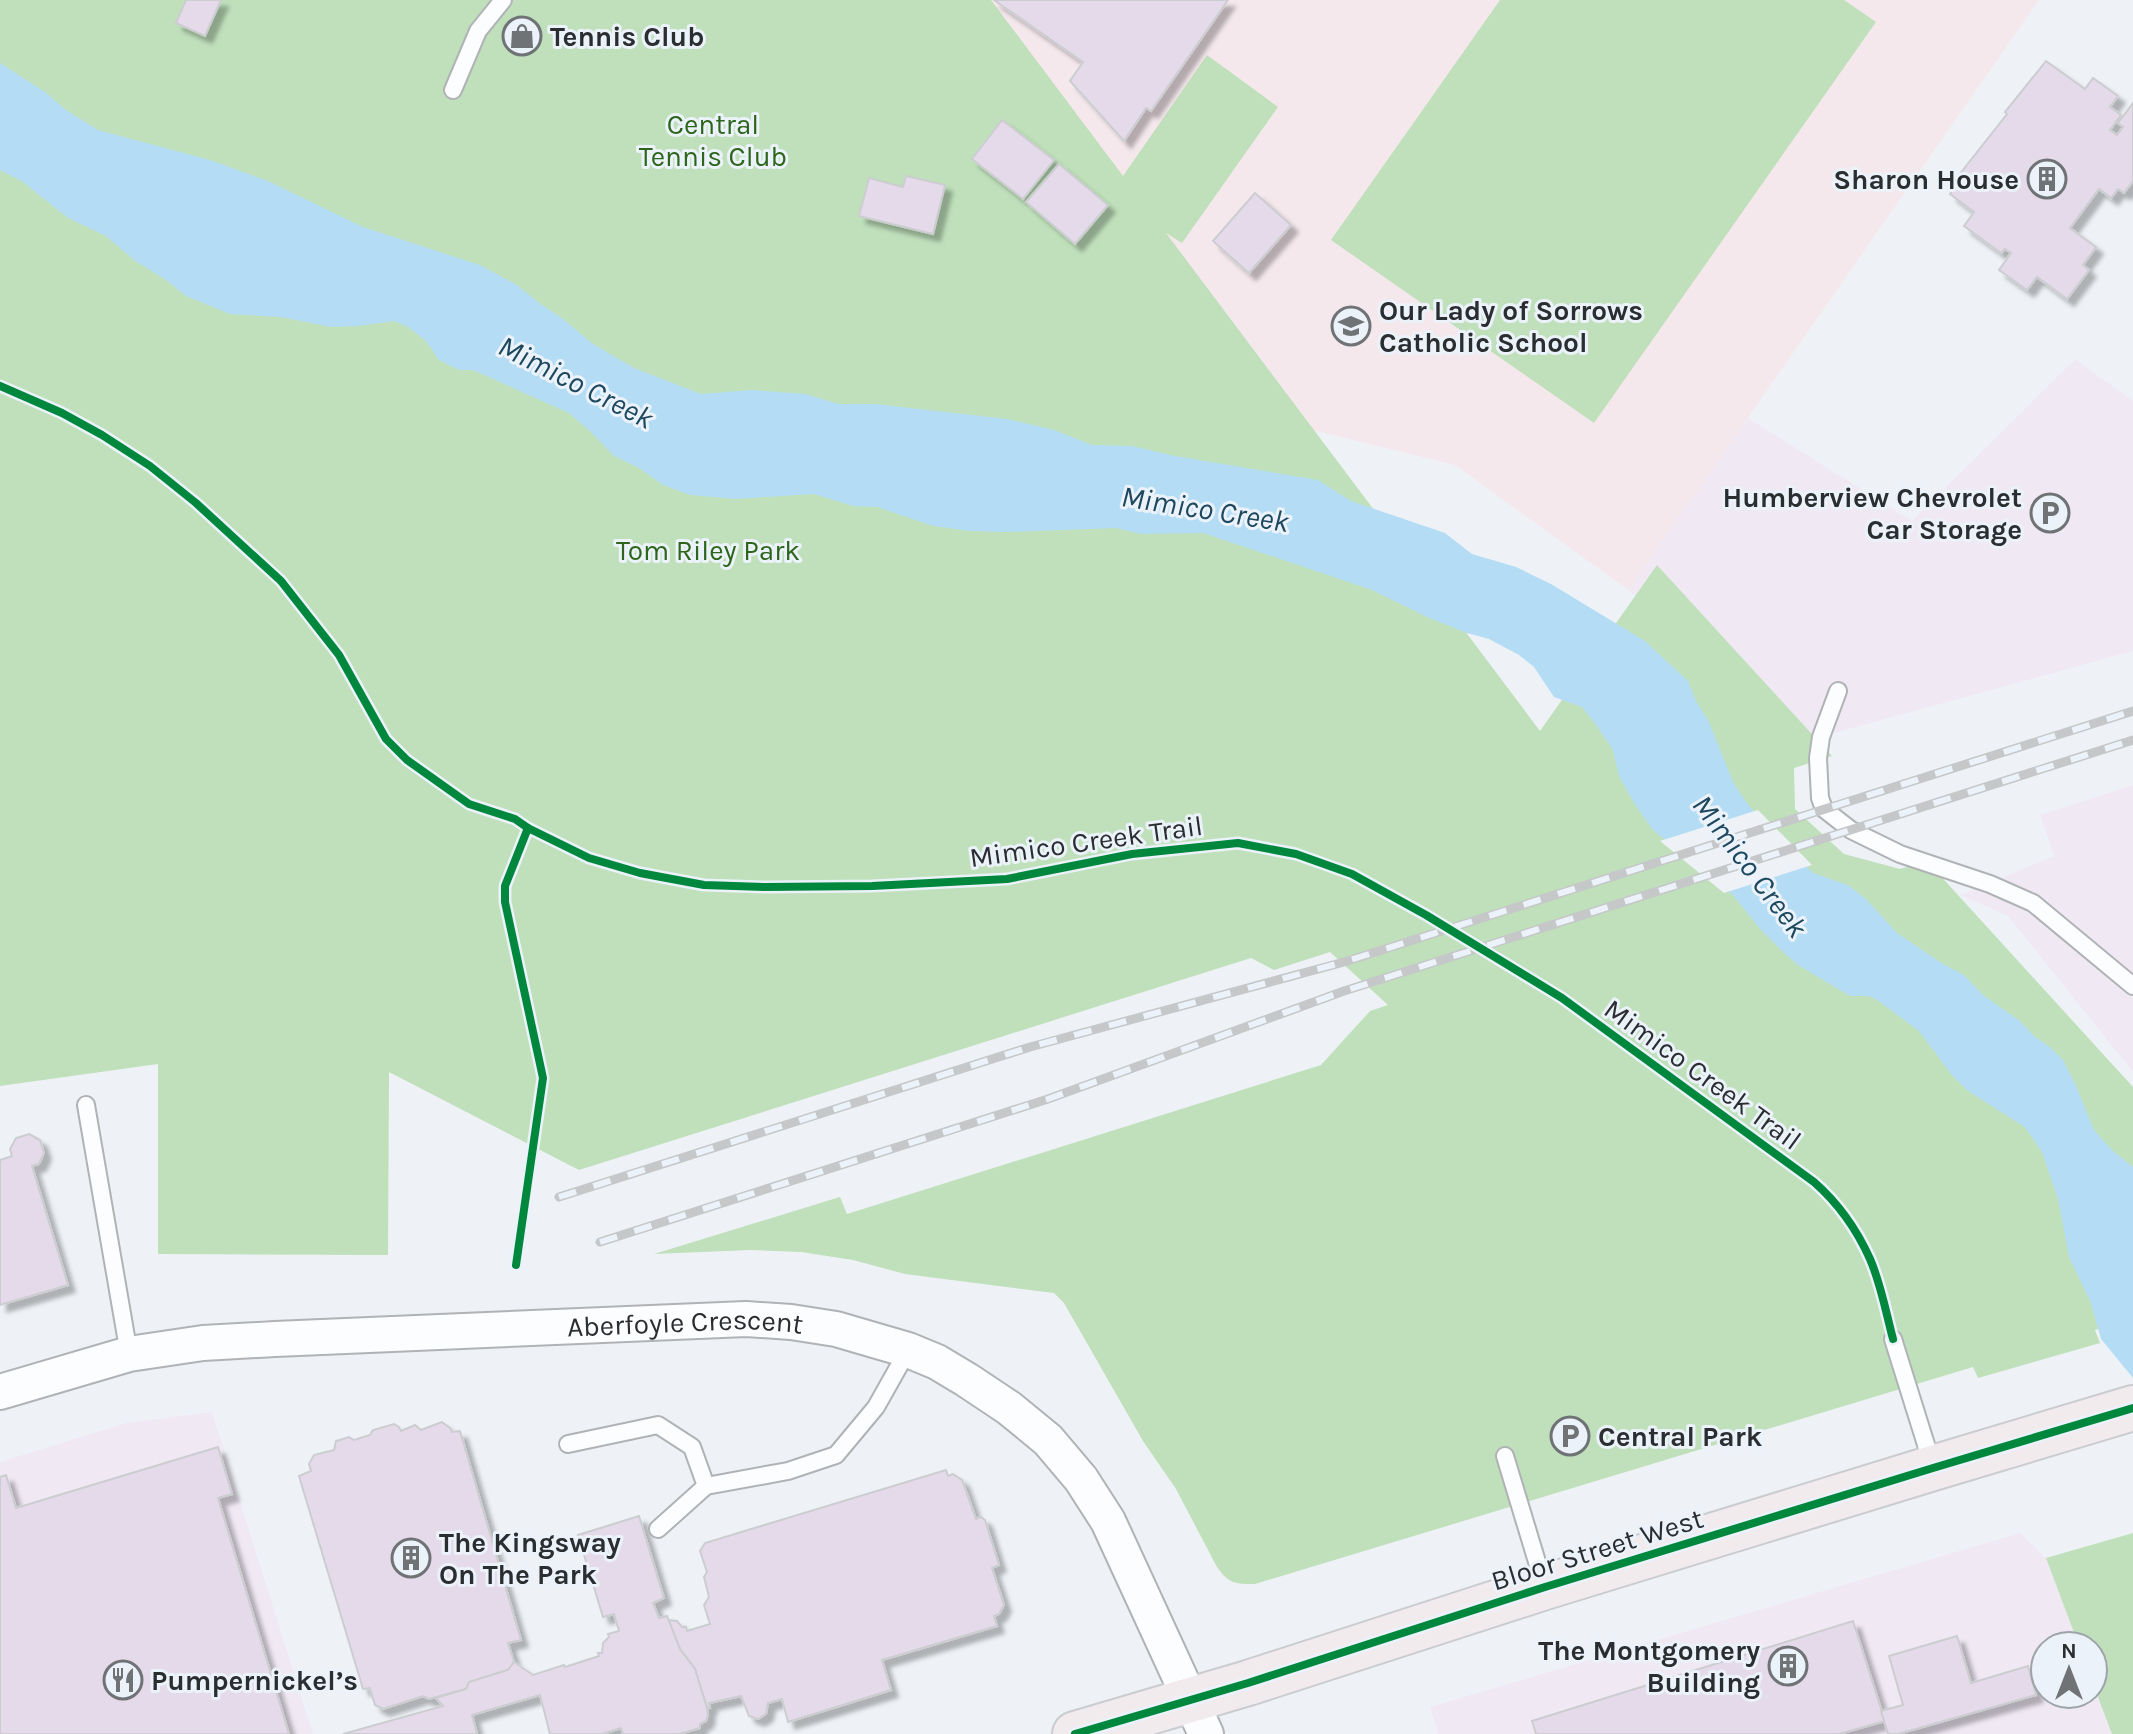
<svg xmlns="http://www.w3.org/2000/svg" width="2133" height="1734" font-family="Karla,sans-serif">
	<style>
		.commercial { fill: #f0e9f4 }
		.education { fill: #f5e8ec }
		.green { fill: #bfe0bb }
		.water { fill: #b4ddf5 }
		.pier { fill: #eef2f6 }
		.building { fill: #e5dae9; stroke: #cccdd0; stroke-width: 2; filter: url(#shadow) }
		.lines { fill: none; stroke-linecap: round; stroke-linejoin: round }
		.lane-casing { stroke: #b0b3b6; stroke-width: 20 }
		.street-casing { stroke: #b0b3b6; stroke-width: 38 }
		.primary-casing { stroke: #cacccf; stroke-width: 48 }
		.lane { stroke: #fcfdfe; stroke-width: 16 }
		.street { stroke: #fcfdfe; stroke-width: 34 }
		.primary { stroke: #f1ebee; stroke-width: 44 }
		.rail-casing { stroke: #c5c7c8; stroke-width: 9 }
		.rail { stroke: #ebf2fa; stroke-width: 6; stroke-dasharray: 18; stroke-linecap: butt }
		.cycleway-casing { stroke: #ebf2fa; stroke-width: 13 }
		.cycleway { stroke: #00873e; stroke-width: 8 }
		.labels { text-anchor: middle; stroke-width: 6; stroke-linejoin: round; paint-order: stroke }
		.poi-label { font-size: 28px; font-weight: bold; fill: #2b2e31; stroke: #ebf2fa; text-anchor: start }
		.park-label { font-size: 28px; fill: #2d661b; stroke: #ebf2fa }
		.street-label { font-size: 28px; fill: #2b2e31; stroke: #ebf2fa }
		.water-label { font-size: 30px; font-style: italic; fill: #1d485f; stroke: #ebf2fa }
	</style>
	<defs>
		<filter id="shadow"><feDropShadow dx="7" dy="7" stdDeviation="2" flood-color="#0004"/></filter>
	</defs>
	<rect width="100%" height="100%" fill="#eef2f6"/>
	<g class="commercial">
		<path d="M2075,359l58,42v250l-343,94 -28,-57 -134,-98 120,-172 164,103z"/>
		<path d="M2133,785v287l-125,-156 -48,-21 94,-39 -14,-41z"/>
		<path d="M212,1412l101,322h-313v-272l126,-39z"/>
		<path d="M2020,1533l26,25 33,88h-34v48h48v-10l19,50h-674l-8,-27z"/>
	</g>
	<path class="education" d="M33,0h2006l-411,590 -173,-125 -939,-231z"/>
	<g class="green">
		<path d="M0,0h991l132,176 84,-121 71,52 -96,136 -16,-10 374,498 117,-166 175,191 -38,12 1,41 49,45 56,15 27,-8 206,226v231l-38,12 5,13 -122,35 -5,-11 -718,217c-20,0 -26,0 -38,-17l-41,-78 -33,-48 -79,-138 -10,-10 -149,-19 -52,-14 -52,-8 -51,-2 -96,4 186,-57 7,17 474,-149 49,-54 18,-6 -58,-53 -56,18 -23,-12 -672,212 -190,-98 -1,183 -230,-1v-190l-158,22z"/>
		<path d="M1500,0h344l32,22 -282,401 -263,-183z"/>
		<path d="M2133,1533v201h-21l-19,-50v-38h-14l-33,-88z"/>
	</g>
	<path class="water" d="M0,63l45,29 21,18 32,20 112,30 58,21 95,46 117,38 37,20 22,18 24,16 30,25 41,24 67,26 50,-4 55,4 32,10h37l132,15 47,11 38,15 40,1 43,10 143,24 33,21 94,32 27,21 44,13 35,17 94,57 43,40 8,20 12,19 26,64 15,22 64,67 35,12 19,15 30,33 46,31 21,11 20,21 36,25 14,15 17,12 12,12 13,26 18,44 19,21 20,16v211l-32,-39 -10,-36 -22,-46 -11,-58 -16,-47 -17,-25 -57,-36 -17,-17 -32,-43 -42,-31 -8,-4h-19l-52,-31 -15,-13 -22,-22 -29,-36 -79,-64 -19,-27 -15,-27 -6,-26 -17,-25 -14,-18 -28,-10 -20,-30 -15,-12 -30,-16 -22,-6 -38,-15 -57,-28 -169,-57 -62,1 -25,-6 -110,4 -36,-1 -37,-5 -56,-19 -24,-1 -39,-12 -79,5 -45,-4 -27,-10 -24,-17 -25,-12 -23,-24 -22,-19 -96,-43h-14l-20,-10 -14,-20 -17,-13 -14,-6 -36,5 -27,1 -50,-10 -51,-3 -44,-18 -20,-16 -32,-20 -28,-24 -38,-18 -45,-36 -23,-12z"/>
	<path class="pier" d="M1758,810l54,55 -88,28 -64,-52z"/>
	<g class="building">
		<path d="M186,0h35l-16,36 -29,-13z"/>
		<path d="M994,0h234l-77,111 -5,-3 -22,33 -54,-60 13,-19z"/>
		<path d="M2046,61l39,28 8,-11 25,18 -8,11 11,8 -11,15 7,5 6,-8 -5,-4 15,-20v78l-9,12 -6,-4 -7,9 -12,-9 -29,39 26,19 -13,18 6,5 -22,29 -30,-22 -10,13 -28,-20 12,-17 -6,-4 -4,4 -37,-27 10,-14 -24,-18 12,-17 -3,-2 48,-61 -2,-2z"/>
		<path d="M1002,120l52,40 -31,39 -51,-40z"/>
		<path d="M1059,164l49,41 -33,39 -49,-42z"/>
		<path d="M906,176l39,9 -12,49 -74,-18 10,-38 34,9z"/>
		<path d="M1255,193l36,32 -42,48 -36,-32z"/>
		<path d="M29,1134l11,6 4,13 -5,11 -7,2 36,119 -68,20v-145l12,-4 -2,-7 6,-11z"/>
		<path d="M442,1422l8,6 2,4 8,-1 61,209 -13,3 6,19 -6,8 -39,12 -3,7 -37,10 -6,-3 -40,13 -8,-4 -5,-17 -7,1 -64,-213 12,-5 -2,-7 5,-9 20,-5 2,-9 13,-4 5,3 16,-5 3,-5 21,-6 5,3 2,4 14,-6 6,5z"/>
		<path d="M218,1447l14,47 -14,4 71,236h-289v-257l6,-2 10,33z"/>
		<path d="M946,1470l2,6 5,-2 9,6 14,39 5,-2 4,3 14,45 -7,3 12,37 -5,9 -5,2 3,10 -115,34 9,30 -103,32 -6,-23 -14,4 -2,11 -8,5 -9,-3 -8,-20 -32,7 1,5h-3l-12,-39 -15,-20 -12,-29 9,1 5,6h4l1,4 23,-7 -6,-19 5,-8 -5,-20 3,-5 -7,-21 5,-8z"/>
		<path d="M639,1516l25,82 -11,5 6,15 8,-2 13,33 15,20 12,39 1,7 -2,6 -6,3v4l-21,6h-56l-2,-6 -19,6h-52l-10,-39 -68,20 5,19h-134l100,-28 -7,-8 30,-9 3,-7 39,-12 6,-8 19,13 31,-10 1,2 34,-11 -1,-3h4l1,-10 6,-6 -1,-3 11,-3 -5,-17 -11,3 -25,-82z"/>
		<path d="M1853,1621l32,100 -46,13h-303l-4,-13z"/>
		<path d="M1957,1636l14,47 57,-17 8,29 -138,39h-10l-7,-23 22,-6 -14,-49z"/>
	</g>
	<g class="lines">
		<g class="lane-casing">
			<g id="lane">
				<path d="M453,90l25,-59 25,-31"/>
				<path d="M1838,691l-17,46 -3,21 2,40 4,11 27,21 49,24 90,30 43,19 100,83"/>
				<path d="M86,1105l43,249"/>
				<path d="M1893,1339l40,128"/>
				<path d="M568,1444l90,-19 34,22 14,39"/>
				<path d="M1505,1456l39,129"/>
				<path d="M658,1529l48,-43 82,-15 48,-16 40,-48 32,-57"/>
			</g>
		</g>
		<g class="street-casing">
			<g id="street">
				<path id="s1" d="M0,1392l129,-38 74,-11 72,-4 471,-20 45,3 45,7 72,21 29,12 30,18 42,28 39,32 33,39 27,42 98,213"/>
			</g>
		</g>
		<g class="primary-casing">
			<path id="primary" d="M1075,1734l173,-51 297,-96 388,-119 200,-60"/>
		</g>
		<use href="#lane" class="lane"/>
		<use href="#street" class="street"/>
		<use href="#primary" class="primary"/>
		<g class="rail-casing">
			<g id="rail">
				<path d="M559,1197l471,-150 314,-85 789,-251"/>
				<path d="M600,1242l448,-143 296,-108 789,-251"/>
			</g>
		</g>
		<use href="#rail" class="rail"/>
		<g class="cycleway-casing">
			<g id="cycleway">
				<path d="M0,386l62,27 40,22 48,31 46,37 85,78 58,74 47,84 21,21 62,44 46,15 13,9 -23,58v16l38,176 -27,187"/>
				<path d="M528,828l61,30 51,15 64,12 61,2 107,-1 135,-7 125,-25 106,-11 58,11 56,20 74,41 136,83 252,184c24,21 43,48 56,77 11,25 16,54 23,80"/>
				<path d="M1075,1734l173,-51 297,-96 388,-119 200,-60"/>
			</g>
		</g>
		<use href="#cycleway" class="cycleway"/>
	</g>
	<defs>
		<g id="shop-ring" transform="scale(2)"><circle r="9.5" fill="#ebf2fa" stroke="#6f7376" stroke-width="1.5"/><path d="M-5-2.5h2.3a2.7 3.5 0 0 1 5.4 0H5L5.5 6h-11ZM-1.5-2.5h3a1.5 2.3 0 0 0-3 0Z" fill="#6f7376"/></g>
		<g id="building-ring" transform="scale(2)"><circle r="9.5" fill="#ebf2fa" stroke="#6f7376" stroke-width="1.5"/><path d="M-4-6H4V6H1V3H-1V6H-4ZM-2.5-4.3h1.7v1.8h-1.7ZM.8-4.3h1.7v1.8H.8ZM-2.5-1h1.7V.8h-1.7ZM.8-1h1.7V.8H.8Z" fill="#6f7376"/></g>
		<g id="school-ring" transform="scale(2)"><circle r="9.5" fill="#ebf2fa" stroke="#6f7376" stroke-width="1.5"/><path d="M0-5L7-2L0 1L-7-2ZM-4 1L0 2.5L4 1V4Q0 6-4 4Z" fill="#6f7376"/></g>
		<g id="parking-ring" transform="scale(2)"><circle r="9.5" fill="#ebf2fa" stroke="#6f7376" stroke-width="1.5"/><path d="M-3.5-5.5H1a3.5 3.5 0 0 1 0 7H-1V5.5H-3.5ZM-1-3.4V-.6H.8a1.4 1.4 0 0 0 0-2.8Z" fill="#6f7376"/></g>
		<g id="restaurant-ring" transform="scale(2)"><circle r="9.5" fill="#ebf2fa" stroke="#6f7376" stroke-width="1.5"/><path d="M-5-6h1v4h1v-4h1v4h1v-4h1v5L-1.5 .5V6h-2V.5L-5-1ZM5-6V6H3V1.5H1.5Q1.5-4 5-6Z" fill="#6f7376"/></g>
	</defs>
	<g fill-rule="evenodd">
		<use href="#shop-ring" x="522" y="36"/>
		<use href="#building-ring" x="2047" y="179"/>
		<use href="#school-ring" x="1351" y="326"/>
		<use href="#parking-ring" x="2050" y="513"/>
		<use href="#parking-ring" x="1570" y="1436"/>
		<use href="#building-ring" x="411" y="1558"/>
		<use href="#building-ring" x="1788" y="1666"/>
		<use href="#restaurant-ring" x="123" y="1680"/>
	</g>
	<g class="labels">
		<g class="poi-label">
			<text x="550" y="46">Tennis Club</text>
			<text x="2019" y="189" text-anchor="end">Sharon House</text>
			<text x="1379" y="320">Our Lady of Sorrows<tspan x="1379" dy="32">Catholic School</tspan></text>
			<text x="2022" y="507" text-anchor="end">Humberview Chevrolet<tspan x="2022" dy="32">Car Storage</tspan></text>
			<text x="1598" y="1446">Central Park</text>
			<text x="439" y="1552">The Kingsway<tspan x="439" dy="32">On The Park</tspan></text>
			<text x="1760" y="1660" text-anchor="end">The Montgomery<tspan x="1760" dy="32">Building</tspan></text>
			<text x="151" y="1690">Pumpernickel’s</text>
		</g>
		<g class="park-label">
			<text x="713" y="134">Central<tspan x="713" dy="32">Tennis Club</tspan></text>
			<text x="708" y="560">Tom Riley Park</text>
		</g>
		<g class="street-label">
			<text transform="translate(1086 841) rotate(-8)" y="10">Mimico Creek Trail</text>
			<text transform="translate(1703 1074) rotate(36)" y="10">Mimico Creek Trail</text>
			<text dy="10" stroke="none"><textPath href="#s1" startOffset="692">Aberfoyle Crescent</textPath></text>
			<text transform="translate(1597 1549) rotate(-17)" y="10">Bloor Street West</text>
		</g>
		<g class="water-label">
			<text transform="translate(576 382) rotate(27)" y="10">Mimico Creek</text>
			<text transform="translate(1205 509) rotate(9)" y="10">Mimico Creek</text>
			<text transform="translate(1750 866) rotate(53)" y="10">Mimico Creek</text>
		</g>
	</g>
	<g transform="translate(2069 1670)"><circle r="38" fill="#ebf2fa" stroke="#9ea4aa" stroke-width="2"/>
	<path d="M0-6L14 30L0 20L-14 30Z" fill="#6f7376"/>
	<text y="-12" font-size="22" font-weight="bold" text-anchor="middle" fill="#2b2e31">N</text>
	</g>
</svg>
